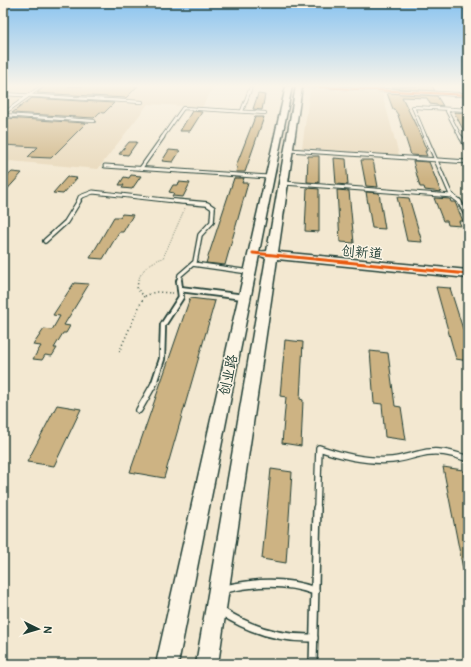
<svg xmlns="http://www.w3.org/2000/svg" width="471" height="667" font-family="Pangolin,'LXGW WenKai TC',sans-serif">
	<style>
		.built { fill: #e8d8ba }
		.building { fill: #cdb383; stroke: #1f3d34 }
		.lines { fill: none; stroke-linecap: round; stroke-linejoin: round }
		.lane-far5-casing { stroke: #1f3d34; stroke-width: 4 }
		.lane-far4-casing { stroke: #1f3d34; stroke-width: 5 }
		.lane-far3-casing { stroke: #1f3d34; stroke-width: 6 }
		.lane-far2-casing { stroke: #1f3d34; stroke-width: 8 }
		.lane-far1-casing { stroke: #1f3d34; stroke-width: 8 }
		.lane-casing { stroke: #1f3d34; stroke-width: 10 }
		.street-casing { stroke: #1f3d34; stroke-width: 3 }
		.secondary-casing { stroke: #1f3d34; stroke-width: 3 }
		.path-far1 { stroke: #1f3d34; stroke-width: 1; stroke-dasharray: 0.5 1.5; stroke-linecap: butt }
		.path { stroke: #1f3d34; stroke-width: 1.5; stroke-dasharray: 1 3; stroke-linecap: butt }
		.lane-far5 { stroke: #fcf5e5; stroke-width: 2.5 }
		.lane-far4 { stroke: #fcf5e5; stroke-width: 3 }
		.lane-far3 { stroke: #fcf5e5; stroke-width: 3.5 }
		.lane-far2 { stroke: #fcf5e5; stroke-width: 4.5 }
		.lane-far1 { stroke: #fcf5e5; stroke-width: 5.5 }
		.lane { stroke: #fcf5e5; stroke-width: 7 }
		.street { fill: #fcf5e5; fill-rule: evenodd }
		.secondary { fill: #fcf5e5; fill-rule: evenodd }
		.cycleway-far1-casing { stroke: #fcf5e5; stroke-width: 3.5 }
		.cycleway-casing { stroke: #fcf5e5; stroke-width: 5 }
		.cycleway-far1 { stroke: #e8590c; stroke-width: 2 }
		.cycleway { stroke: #e8590c; stroke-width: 3 }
		.labels { text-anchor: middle; stroke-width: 3; stroke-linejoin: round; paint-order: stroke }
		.street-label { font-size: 14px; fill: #1f3d34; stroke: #fcf5e5 }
	</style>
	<rect width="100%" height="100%" fill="#f3e8d1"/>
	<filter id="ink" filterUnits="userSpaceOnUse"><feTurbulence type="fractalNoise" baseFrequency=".025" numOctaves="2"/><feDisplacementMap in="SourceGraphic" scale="8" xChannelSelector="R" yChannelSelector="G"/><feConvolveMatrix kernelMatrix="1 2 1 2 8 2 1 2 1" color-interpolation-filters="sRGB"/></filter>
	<g filter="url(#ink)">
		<g class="built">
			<path d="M3,86h211l-12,21 -54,-3 -50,65 -88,-8 -7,7z"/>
			<path d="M310,89l72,4 17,62 -97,-7z"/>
		</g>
		<g class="building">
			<path d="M45,86h93l-12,12 -89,-5z"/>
			<path d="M392,86h40l3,5 -42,-3z"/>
			<path d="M387,93l50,3 6,10 -13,-2 -3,-6 -25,-1 17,35 8,19h-2l2,5 -16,-1 -13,-40 -4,-6h-1z"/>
			<path d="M258,94l7,1 -3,15 -9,-1z"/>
			<path d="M32,98l82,5 -10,10 -4,-1 -6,6 -82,-5z"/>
			<path d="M192,111l10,1 -12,19h-10z"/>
			<path d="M454,112l14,1v26z"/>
			<path d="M255,117h9l-19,55h-9l1,-4 -1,-2z"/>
			<path d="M5,118l81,5 -35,35 -23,-1 10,-10 -35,-2v-26z"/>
			<path d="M129,142h8l-9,13 -9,-1z"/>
			<path d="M169,150l11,1 -7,11 -11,-1z"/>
			<path d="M308,156h11v27l-12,-1z"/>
			<path d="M334,158l12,1 2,26 -12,-1z"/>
			<path d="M361,160h12l5,27 -12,-1z"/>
			<path d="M413,161l16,1 12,30 -16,-2 -1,-3h-4z"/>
			<path d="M12,172l10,1 -19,21v-14z"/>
			<path d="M131,175l10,1 -9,13 -10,-1 2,-3h-5l5,-8 5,1z"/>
			<path d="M67,177l10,1 -14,16 -10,-1z"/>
			<path d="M234,178h10l-2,5h6l-23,82 -19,-2z"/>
			<path d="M179,182l11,1 -7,14 -11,-1 2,-3 -5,-1 4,-7h5z"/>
			<path d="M307,188l12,1v43l-14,-1z"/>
			<path d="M337,190l12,1 5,52 -14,-1z"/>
			<path d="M366,192l13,1 6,36 -13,-1z"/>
			<path d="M397,197l12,1 13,44 -15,-1z"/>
			<path d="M434,198l16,1 1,3h4l8,19h-4l2,5 -13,-1 -1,-4h-4z"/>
			<path d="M122,214l11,1 -10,17h-4l-16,27 -13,-1 24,-41h6z"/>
			<path d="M74,283l15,1 -25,41 6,1 -4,7h-3l-9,15h3l-5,8 -7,-1 -3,5 -9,-1 8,-13 -8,-1 11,-16 8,1 8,-14 -7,-1z"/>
			<path d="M436,287l14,1 18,57v16l-12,-2z"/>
			<path d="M190,298l25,3 -51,177 -34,-6z"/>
			<path d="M285,340l18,2 -3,57 3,1 -2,46 -19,-3 4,-46 -6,-1z"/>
			<path d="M370,351l18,2 7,53 6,1 5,33 -21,-3 -3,-33 -8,-1z"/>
			<path d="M57,405l24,4 -27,57 -27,-4z"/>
			<path d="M443,467l20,3 5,20v84h-4z"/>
			<path d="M271,469l21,3 -6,91 -24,-4z"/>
		</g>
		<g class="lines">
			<g class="lane-far5-casing">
				<g id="lane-far5">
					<path d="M3,94l139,8"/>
					<path d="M242,111l9,-24"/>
					<path d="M3,114l39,-28"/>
					<path d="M3,115l91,6"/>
					<path d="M162,138l21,-30 82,5"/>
					<path d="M426,138l-13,-31 39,2"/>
					<path d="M461,138l-14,-27 5,-2 16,1"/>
				</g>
			</g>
			<g class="lane-far4-casing">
				<g id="lane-far4">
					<path d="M426,137l25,58 9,7"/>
					<path d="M461,137l7,13"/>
					<path d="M289,150l179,12"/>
					<path d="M105,166l164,11"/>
					<path d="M141,168l22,-31"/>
					<path d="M284,183l168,13"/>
					<path d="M78,202l2,-5 13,-5 90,10"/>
				</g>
			</g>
			<g class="lane-far3-casing">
				<g id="lane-far3">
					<path d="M174,201l33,3 6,4 -1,14 -12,13 -5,27 -15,13 -1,7"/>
					<path d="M459,201l9,17"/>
					<path d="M45,241l21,-19 13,-21"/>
					<path d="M193,264l56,8"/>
				</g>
			</g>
			<g class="lane-far2-casing">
				<g id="lane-far2">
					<path d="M180,289l64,8"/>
					<path d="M154,383l8,-24 1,-34 18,-28 -2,-16"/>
				</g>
			</g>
			<g class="lane-far1-casing">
				<g id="lane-far1">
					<path d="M139,410l16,-28"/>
					<path d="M317,509l2,-61c23,8 49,14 73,12 10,-1 18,-4 27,-6 17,-5 33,-1 49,5"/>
				</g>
			</g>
			<g class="lane-casing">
				<g id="lane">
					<path d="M225,589c31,-7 59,-9 90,2"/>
					<path d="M221,611c29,19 59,28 93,27"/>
					<path d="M313,664l4,-156"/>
				</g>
			</g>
			<g class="street-casing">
				<path id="street" d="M297,86h26l145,8v2z"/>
			</g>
			<g class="secondary-casing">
				<path id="secondary" d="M286,86h6l-33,166 8,-1 29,-165h6l-24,166 190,18v8l-191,-19 -59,405h-22l70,-406 -7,-3 -81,409h-22z"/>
			</g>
			<path class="path-far1" d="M138,282c3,-13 13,-20 25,-24l22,-50"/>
			<g class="path">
				<path d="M145,296l10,-4 18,1"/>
				<path d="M119,352l25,-56 -7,-7 1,-8"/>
			</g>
			<use href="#lane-far5" class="lane-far5"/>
			<use href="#lane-far4" class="lane-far4"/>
			<use href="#lane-far3" class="lane-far3"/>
			<use href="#lane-far2" class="lane-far2"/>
			<use href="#lane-far1" class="lane-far1"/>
			<use href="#lane" class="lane"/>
			<use href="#street" class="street"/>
			<use href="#secondary" class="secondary"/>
			<g class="cycleway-far1-casing">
				<path id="cycleway-far1" d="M299,86l169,9"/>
			</g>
			<g class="cycleway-casing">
				<path id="cycleway" d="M253,253l215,21"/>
			</g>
			<use href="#cycleway-far1" class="cycleway-far1"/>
			<use href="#cycleway" class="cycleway"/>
		</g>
	</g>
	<linearGradient id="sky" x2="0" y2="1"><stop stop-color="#89c3f0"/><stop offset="0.48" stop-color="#faf5ea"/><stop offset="1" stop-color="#faf5ea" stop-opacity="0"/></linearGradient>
	<rect width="471" height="179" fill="url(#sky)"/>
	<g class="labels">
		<g class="street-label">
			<text transform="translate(362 252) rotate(5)" y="5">创新道</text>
			<text transform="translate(228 375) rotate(-78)" y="5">创业路</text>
		</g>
	</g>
	<rect width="471" height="667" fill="none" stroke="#fcf5e5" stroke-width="16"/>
	<rect x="8" y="8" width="455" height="651" fill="none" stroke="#1f3d34" stroke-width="1.5" filter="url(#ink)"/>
	<g transform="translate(38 629) rotate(95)" stroke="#fcf5e5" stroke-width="3" paint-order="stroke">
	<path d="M0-3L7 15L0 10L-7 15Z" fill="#1f3d34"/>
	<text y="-6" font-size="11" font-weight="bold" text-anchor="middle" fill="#1f3d34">N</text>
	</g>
</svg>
